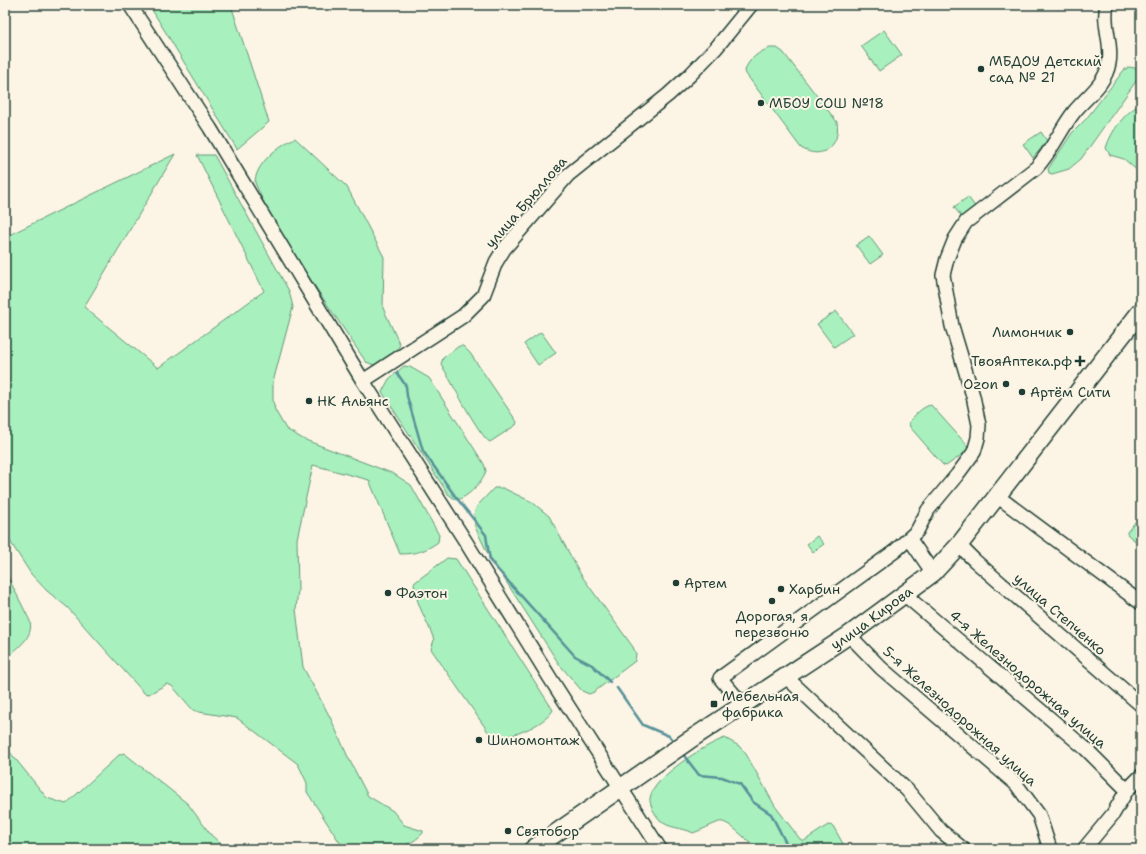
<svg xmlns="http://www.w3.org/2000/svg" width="1146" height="854" viewBox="0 0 1146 854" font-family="'Shantell Sans',sans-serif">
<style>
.green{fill:#a8f0bd;stroke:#649678}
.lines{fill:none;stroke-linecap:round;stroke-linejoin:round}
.stream{stroke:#579099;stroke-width:2.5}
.minor-casing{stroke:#1f3d34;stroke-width:16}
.major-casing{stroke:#1f3d34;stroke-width:20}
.minor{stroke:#fcf5e5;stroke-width:13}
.major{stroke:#fcf5e5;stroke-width:17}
.poi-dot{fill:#1f3d34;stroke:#fcf5e5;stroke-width:1.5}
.labels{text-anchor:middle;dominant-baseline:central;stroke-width:4;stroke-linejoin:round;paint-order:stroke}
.poi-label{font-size:14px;fill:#1f3d34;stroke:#fcf5e5;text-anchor:start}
.street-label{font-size:14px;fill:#1f3d34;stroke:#fcf5e5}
</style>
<rect width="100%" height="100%" fill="#fcf5e5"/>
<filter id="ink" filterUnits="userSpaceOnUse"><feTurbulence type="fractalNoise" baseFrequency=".025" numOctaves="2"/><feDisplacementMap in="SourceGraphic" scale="8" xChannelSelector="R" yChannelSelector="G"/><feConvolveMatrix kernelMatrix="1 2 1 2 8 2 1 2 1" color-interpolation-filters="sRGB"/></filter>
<g filter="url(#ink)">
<!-- green -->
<path class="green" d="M 149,5 L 231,5 L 269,122 L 237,149 Z
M 884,30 L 902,55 L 879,71 L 861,46 Z
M 770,48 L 777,48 L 783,52 L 837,122 C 841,146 822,161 801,148 L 746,74 L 745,71 C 747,60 760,51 770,48 Z
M 1129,67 L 1140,69 L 1139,77 L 1081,159 L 1069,169 L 1052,174 L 1049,173 L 1048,169 L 1072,133 L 1086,119 L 1124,70 Z
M 1141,104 L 1141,174 L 1124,159 L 1110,155 L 1106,148 C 1111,131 1125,112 1141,104 Z
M 1041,132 L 1047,141 L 1033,158 L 1023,144 Z
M 295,138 L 347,187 L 384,257 L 383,308 L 400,345 L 393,354 L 374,365 L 366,362 L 275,227 L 255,183 C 255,164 279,145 295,138 Z
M 175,154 L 84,307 L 158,368 L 264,291 L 197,155 L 214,155 L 289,291 L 293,307 L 273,382 L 273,400 L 275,410 L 286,429 L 303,439 L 394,474 L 411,485 L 439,535 L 438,542 C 426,551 415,554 400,554 L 369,480 L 313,465 L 297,539 L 298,590 L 296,609 L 303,667 L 330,717 L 348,757 L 368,796 L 393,811 L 404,825 L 423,831 L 423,833 C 405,854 370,849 344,849 L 307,792 L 307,783 L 298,764 L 237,718 L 199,712 L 193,710 L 172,686 L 167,684 L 149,694 L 144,693 L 67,607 L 47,591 L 31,574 L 11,543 L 5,528 L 5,237 Z
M 968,197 L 977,209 L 963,219 L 954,207 Z
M 869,236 L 883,255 L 870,264 L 856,245 Z
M 836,311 L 853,334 L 834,347 L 817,324 Z
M 541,332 L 556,353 L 538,365 L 524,344 Z
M 459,346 L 463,346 L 470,353 L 517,422 L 516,425 L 490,442 C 480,438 449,377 441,364 L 443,358 Z
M 404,366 L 410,367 L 429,378 L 484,464 L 486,471 C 482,482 468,498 456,500 L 448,494 L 382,392 L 389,379 Z
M 931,405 L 966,444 L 968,448 L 966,452 L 946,466 L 943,465 L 910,427 L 909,423 C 913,416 923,406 931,405 Z
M 494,488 L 503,488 L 532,502 L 549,516 L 581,575 L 633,647 L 636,654 L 635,661 L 594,692 L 589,694 L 582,691 L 559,664 L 487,552 L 475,527 L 474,514 L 477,506 Z
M 1141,515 L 1141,546 L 1127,534 L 1127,532 Z
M 817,536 L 824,544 L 813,552 L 807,544 Z
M 447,558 L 456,559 L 553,710 C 546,724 506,742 491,736 L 431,649 L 434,640 C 428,621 415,604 414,583 Z
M 5,571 L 30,621 C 34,638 17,648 5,659 Z
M 725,738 L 739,746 L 746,754 L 775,806 L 800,839 L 804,841 L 828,825 L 833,826 L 846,849 L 760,849 C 749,845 729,819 719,822 C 711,825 702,830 693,833 C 683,827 668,829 660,820 C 655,815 649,804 650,798 C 653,777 706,744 725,738 Z
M 5,746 L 47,798 L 66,804 L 119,755 L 124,753 L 188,804 L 211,835 L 227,849 L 5,849 Z"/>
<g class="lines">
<!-- stream -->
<path class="stream" d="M 397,373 L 406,386 L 407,396 L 423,451 L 455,496 L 486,535 L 490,561 L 575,656 L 592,665 L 610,682
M 617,688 L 643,725 L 669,736 L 674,742
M 682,753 L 699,775 L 722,777 L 740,784 L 753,802 L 771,814 L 789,849"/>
<!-- minor casing -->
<g class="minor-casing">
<path id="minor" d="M 130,5 L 210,128 L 363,381 L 464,539 L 550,678 L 660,849
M 363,381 L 463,316 L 483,296 L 496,262 L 504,249 L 568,175 L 668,95 L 690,75 L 716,48 L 751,5
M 997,496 L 1141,603
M 909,538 L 933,573
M 959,545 L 974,560 L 1141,705
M 905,595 L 1086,749 L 1127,790
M 849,635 L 881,668 L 1016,784 L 1039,815 L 1050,849
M 786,677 L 907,790 L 941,831 L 963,849
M 742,704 L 720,678 L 895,551 L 917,531 L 928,510 L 957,475 L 974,452 L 978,438 L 979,425 L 973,396 L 952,326 L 943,275 L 947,259 L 955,239 L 966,222 L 1036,168 C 1052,151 1060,130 1074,112 C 1087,96 1105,85 1109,63 C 1113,44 1102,24 1107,5
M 1084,849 L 1113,814 L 1127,790 L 1141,776"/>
</g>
<!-- major casing -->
<g class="major-casing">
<g id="major">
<path id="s1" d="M 533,849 L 688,741 L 849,635 L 933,573 L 959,545 L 1141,311"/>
</g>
</g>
<!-- minor -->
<use href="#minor" class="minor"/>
<!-- major -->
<use href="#major" class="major"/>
</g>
</g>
<!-- markers -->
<g class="poi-dot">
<circle cx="981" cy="69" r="4"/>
<circle cx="761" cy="103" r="4"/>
<circle cx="1070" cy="332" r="4"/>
<path d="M1078 355h4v4h4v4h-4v4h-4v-4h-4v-4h4z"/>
<circle cx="1006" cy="384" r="4"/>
<circle cx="1022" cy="392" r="4"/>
<circle cx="309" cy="401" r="4"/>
<circle cx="676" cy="583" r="4"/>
<circle cx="781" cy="589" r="4"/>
<circle cx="388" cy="593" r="4"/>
<circle cx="772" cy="601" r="4"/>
<rect x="710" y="700" width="8" height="8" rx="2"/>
<circle cx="479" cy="740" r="4"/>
<circle cx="508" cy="831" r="4"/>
</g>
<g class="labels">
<!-- poi labels -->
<g class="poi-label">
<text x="989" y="61">МБДОУ Детский<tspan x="989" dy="16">сад № 21</tspan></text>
<text x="769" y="103">МБОУ СОШ №18</text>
<text x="1062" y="332" text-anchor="end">Лимончик</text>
<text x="1072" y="361" text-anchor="end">ТвояАптека.рф</text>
<text x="998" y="384" text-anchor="end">Ozon</text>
<text x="1030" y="392">Артём Сити</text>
<text x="317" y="401">НК Альянс</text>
<text x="684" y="583">Артем</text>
<text x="789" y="589">Харбин</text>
<text x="396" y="593">Фаэтон</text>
<text x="772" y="616" text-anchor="middle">Дорогая, я<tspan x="772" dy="16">перезвоню</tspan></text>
<text x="722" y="696">Мебельная<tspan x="722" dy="16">фабрика</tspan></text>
<text x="487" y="740">Шиномонтаж</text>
<text x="516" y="831">Святобор</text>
</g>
<!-- street labels -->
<g class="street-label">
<text transform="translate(526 202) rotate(-49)">улица Брюллова</text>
<text transform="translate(1060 614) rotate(41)">улица Степченко</text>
<text stroke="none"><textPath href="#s1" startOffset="410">улица Кирова</textPath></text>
<text transform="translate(1028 679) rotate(41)">4-я Железнодорожная улица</text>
<text transform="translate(960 716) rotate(42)">5-я Железнодорожная улица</text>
</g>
</g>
<!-- margin -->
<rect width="1146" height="854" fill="none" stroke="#fcf5e5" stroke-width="20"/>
<rect x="10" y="10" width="1126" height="834" fill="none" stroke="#1f3d34" stroke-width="1.5" filter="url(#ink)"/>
</svg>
